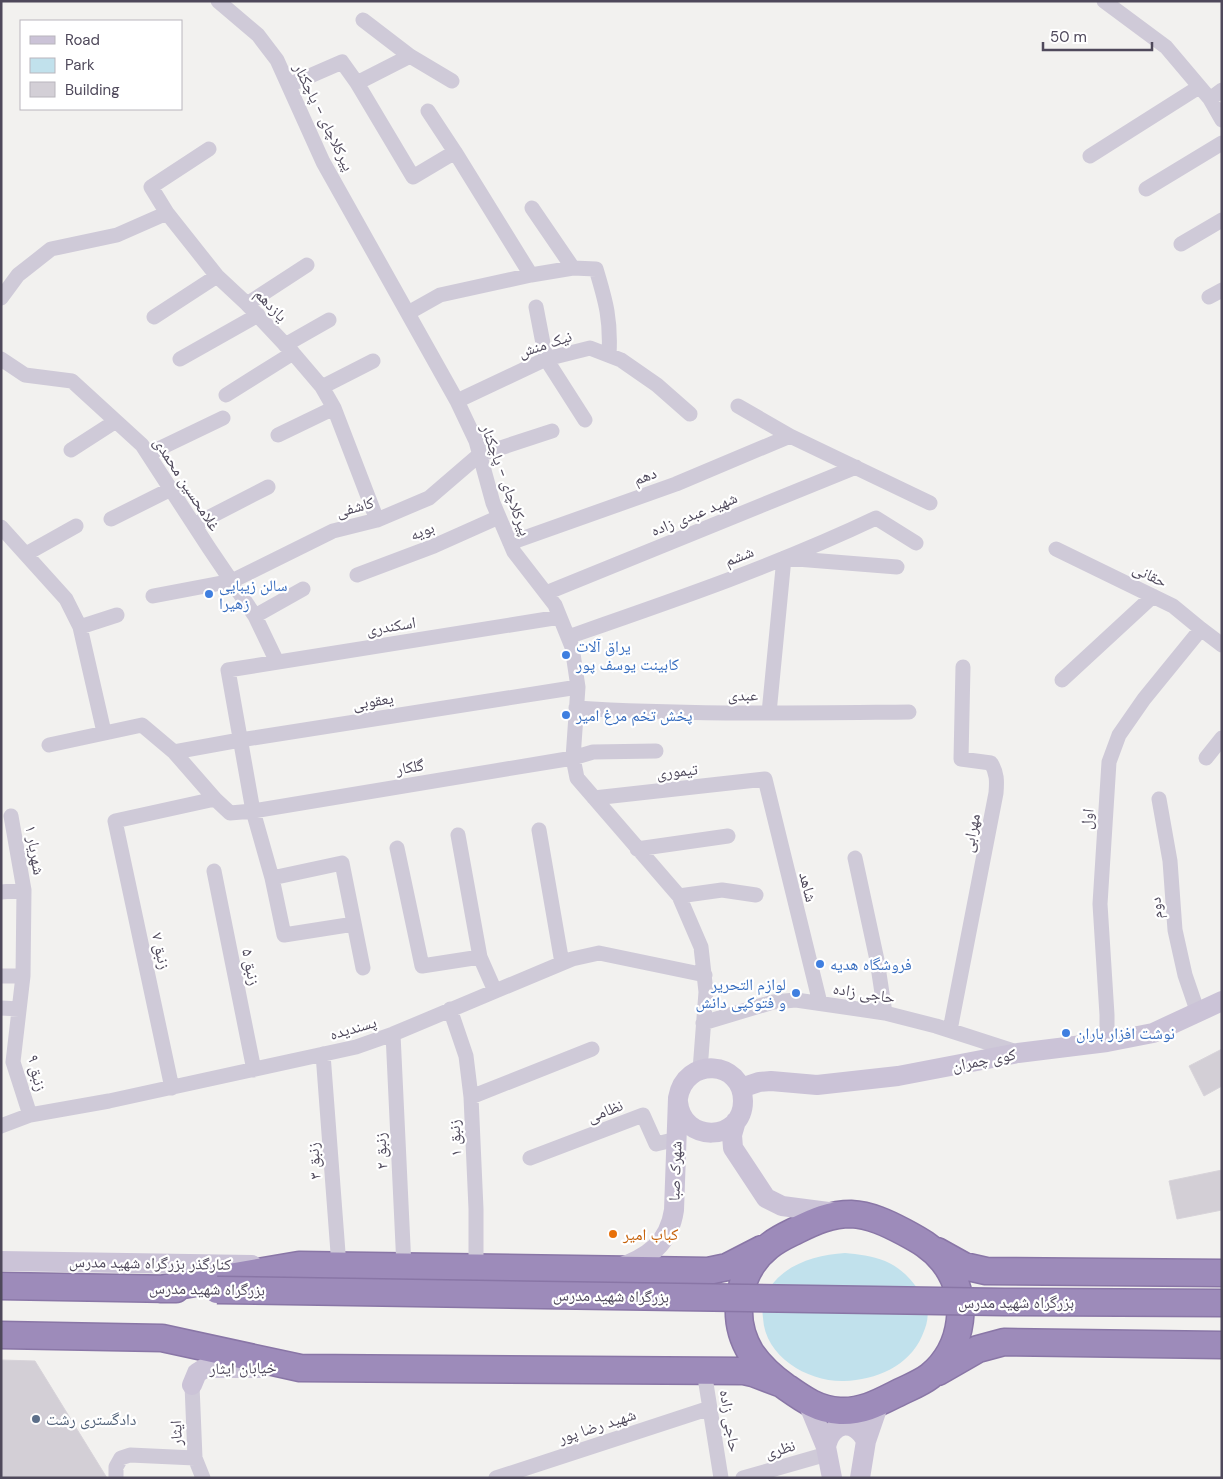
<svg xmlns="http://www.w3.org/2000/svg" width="1223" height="1479" viewBox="0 0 1223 1479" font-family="'DM Sans','Noto Naskh Arabic',sans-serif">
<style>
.green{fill:#c1e1ec}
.building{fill:#d3cfd6;stroke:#d8d4da}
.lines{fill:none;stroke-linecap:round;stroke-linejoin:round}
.highway-casing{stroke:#8976a6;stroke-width:29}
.street{stroke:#cfcad8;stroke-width:15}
.secondary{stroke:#cbc3d7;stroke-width:20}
.highway{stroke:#9d8bba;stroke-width:26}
.highway-bridge-casing{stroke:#8976a6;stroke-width:29;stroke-linecap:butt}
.highway-bridge{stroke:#9d8bba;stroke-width:26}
.shop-dot{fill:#3f7fe0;stroke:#fff;stroke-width:2}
.food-dot{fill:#e8710a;stroke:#fff;stroke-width:2}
.service-dot{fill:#5c6f8a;stroke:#fff;stroke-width:2}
.labels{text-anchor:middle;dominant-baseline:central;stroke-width:4.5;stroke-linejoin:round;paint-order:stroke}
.street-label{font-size:16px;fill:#4f495b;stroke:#fff}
.shop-label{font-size:16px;fill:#366cbe;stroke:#fff;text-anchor:start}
.food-label{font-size:16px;fill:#c56008;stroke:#fff;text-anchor:start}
.service-label{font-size:16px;fill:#4e5e75;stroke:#fff;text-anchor:start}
</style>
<rect width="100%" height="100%" fill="#f2f1ef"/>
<!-- green -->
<path class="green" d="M 845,1253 C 858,1254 872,1256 885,1261 C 899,1267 911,1278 919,1291 C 930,1308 930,1318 922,1336 C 909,1366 876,1380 844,1381 C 808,1382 765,1357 763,1318 C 762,1310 762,1303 765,1296 C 780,1265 814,1255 845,1253 Z"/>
<!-- building -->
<path class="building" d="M 1222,1049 L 1222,1086 L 1204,1096 L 1189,1066 Z
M 1222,1170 L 1222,1210 L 1177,1219 L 1169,1181 Z
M 1,1360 L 35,1361 L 107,1478 L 1,1478 Z"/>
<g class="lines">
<!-- highway casing -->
<g class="highway-casing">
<path id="highway" d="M 851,1214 C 870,1215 887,1223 904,1232 C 919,1240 932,1247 943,1261 C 971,1296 964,1348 930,1376 C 921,1383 910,1387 900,1392 C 880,1402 863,1412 840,1411 C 818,1410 803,1399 786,1387 C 773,1378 760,1366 751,1353 C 730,1319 737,1272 768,1247 C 777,1239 787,1235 797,1230 C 815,1221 831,1214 851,1214 Z
M 937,1251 L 964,1266 L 986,1271 L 1222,1273
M 1,1286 L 176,1289
M 160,1289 L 299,1265 L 708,1271 L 727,1267 L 762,1249
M 1,1335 L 162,1338 L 300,1368 L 744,1371 L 753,1373 L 782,1384
M 938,1372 L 978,1349 L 1004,1342 L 1222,1345"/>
</g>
<!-- street -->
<path class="street" d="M 218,1 L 258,35 L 277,60 L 323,162 L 457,401 L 476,441 L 493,503 L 514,552 L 555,605 L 572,647 L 578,687 L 573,758 L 577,778 L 679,896 L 701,947 L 706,992 L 700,1070
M 1104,1 L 1166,47 L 1210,99 L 1222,120
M 363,20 L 410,56 L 452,81
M 357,83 L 410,56
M 289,85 L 342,62 L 357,83 L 413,177 L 455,152 L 531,275 L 573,268
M 1210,99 L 1222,90
M 428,111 L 455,152
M 209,149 L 151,187 L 167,213 L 217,276 L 247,304 L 293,353 L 322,387 L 334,408 L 377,520
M 1090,156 L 1199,87
M 1146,189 L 1222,143
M 532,208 L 573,268 L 596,269 C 606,302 611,320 609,355
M 1181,244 L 1222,220
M 1209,297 L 1222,290
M 1,298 L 18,275 L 51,249 L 117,235 L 167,213
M 247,304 L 307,265
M 536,307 L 546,359 L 585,420
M 408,313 L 440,295 L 531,275
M 154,317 L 217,276
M 285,345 L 329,320
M 1,359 L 25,375 L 72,381 L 142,445 L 209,548 L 255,616 L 277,662
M 180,359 L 258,315
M 322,387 L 373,361
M 226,395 L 293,353
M 457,401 L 546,359 L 590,348 L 621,360 L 657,385 L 690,414
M 738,406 L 790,436 L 930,503
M 278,435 L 334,408
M 71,450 L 116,421
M 148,454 L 223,418
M 111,519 L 171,489
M 194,525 L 268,487
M 1,527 L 66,599 L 80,627 L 104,732
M 510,543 L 676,484 L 790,436
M 1056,549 L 1173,606 L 1201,629 L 1222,645
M 26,554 L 76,526
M 357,575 L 434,546 L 499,517
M 546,593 L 856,467
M 153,596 L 232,581 L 333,531 L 377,520 L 429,498 L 479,455 L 552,431
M 255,616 L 303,589
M 80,627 L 117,615
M 568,637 C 672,601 777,565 876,518 L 916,543
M 1062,680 L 1153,596
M 576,708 C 687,715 798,713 909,712
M 769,713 L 784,558 L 897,567
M 49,745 L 142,725 L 174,752 L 215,799 L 230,813 L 253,811 L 573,758 L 593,752 L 656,751
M 174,752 L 240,740 L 578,687
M 1206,758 L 1222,738
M 594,798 L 765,779 L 820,1003
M 1159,799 L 1170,861 L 1175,930 L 1185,975 L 1198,1013
M 11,816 L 24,890 L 23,976 L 13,1062 L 30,1115
M 539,830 L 562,963
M 458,835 L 480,957 L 495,991
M 397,848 L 422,966 L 480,957
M 637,849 L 728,836
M 855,858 L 877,960 L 885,1013
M 214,871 L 254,1070
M 272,878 L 342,863 L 363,968
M 1,892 L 24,890
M 679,896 L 722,890 L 756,895
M 354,924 L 284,935 L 272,878 L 253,811 L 228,670 L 560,617
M 1,976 L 23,976
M 1,1008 L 19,1009
M 450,1009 L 466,1056 L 471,1097 L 476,1209 L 476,1268
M 703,1023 L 773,1002 L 796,1000 L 885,1013 L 936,1026 L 1017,1052
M 950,1030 L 996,793 C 997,781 997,773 991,763 L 961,759 L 963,667
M 393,1034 L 404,1267
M 1107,1042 L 1107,1015 L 1100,904 L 1109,762 L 1119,735 L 1144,699 L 1201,629
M 323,1054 L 339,1266
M 172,1088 L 115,821 L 215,799
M 471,1097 L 592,1049
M 1,1126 L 30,1115 L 109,1101 L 356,1047 L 393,1034 L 572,959 L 599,953 L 705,975
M 530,1158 L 643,1115 L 656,1144 L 677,1139
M 704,1371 L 721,1478
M 192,1385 L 195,1458 L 203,1478
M 116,1478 L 116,1467 L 121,1458 L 130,1455 L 195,1458
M 496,1478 L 710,1408
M 743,1478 L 827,1454"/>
<!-- secondary -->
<path class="secondary" d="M 741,1088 L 759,1082 L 771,1081 L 817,1085 L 898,1076 L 1018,1053 L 1107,1042 L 1153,1033 L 1222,1001
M 736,1121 L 732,1135 L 733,1148 L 766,1198 L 782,1206 L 836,1213
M 1,1261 L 252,1265
M 617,1269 C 648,1258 669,1244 674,1210 L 678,1098 C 685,1056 743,1060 743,1101 C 743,1142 682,1144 678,1102
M 192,1385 L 197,1373 L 205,1368 L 263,1368
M 808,1403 L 826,1447 L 832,1478
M 826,1447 C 831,1421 855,1418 866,1441
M 860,1478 L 866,1441 L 879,1403"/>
<!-- highway -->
<use href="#highway" class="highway"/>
<!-- highway-bridge casing -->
<g class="highway-bridge-casing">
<path id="highway-bridge" d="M 217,1290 L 1004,1302 L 1222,1303"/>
</g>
<!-- highway-bridge -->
<use href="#highway-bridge" class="highway-bridge"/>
</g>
<!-- markers -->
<g class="shop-dot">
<circle cx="209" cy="594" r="5"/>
<circle cx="566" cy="655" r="5"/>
<circle cx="566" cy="715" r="5"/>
<circle cx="820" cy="964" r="5"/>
<circle cx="796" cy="993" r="5"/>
<circle cx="1066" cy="1033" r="5"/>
</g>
<circle class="food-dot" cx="613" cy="1234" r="5"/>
<circle class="service-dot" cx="36" cy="1419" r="5"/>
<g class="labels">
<!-- street labels -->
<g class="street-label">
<text transform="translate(324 117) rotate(64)">پیرکلاچای - پاچکنار</text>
<text transform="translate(271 305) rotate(46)">یازدهم</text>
<text transform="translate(545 344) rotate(-18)">نیک منش</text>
<text transform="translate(645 476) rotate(-20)">دهم</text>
<text transform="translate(506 480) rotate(70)">پیرکلاچای - پاچکنار</text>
<text transform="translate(187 484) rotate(57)">غلامحسین محمدی</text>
<text transform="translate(355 507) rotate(-15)">کاشفی</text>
<text transform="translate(694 514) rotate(-22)">شهید عبدی زاده</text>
<text transform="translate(422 531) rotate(-22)">بویه</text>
<text transform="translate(739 556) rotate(-21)">ششم</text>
<text transform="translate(1150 575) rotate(26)">حقانی</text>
<text transform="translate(391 626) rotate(-9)">اسکندری</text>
<text transform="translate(743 695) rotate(1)">عبدی</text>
<text transform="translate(373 701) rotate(-9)">یعقوبی</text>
<text transform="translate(410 767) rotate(-10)">گلکار</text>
<text transform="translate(677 771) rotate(-6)">تیموری</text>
<text transform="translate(1087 819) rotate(-84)">اول</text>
<text transform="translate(971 833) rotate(-79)">مهرابی</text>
<text transform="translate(35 850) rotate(80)">شهریار ۱</text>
<text transform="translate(808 887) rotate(76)">شاهد</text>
<text transform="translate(1156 908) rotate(-95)">دوم</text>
<text transform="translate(161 951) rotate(78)">زنبق ۷</text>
<text transform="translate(251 967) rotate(79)">زنبق ۵</text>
<text transform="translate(864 993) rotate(9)">حاجی زاده</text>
<text transform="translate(353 1028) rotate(-16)">پسندیده</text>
<text transform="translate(984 1060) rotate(-11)">کوی چمران</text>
<text transform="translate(37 1073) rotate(77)">زنبق ۹</text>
<text transform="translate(605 1111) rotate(-21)">نظامی</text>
<text transform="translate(455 1138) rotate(-93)">زنبق ۱</text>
<text transform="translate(381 1151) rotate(-93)">زنبق ۲</text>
<text transform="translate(314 1161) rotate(-94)">زنبق ۳</text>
<text transform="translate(675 1171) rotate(-88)">شهرک صبا</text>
<text transform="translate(150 1263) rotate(1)">کنارگذر بزرگراه شهید مدرس</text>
<text transform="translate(207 1289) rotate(1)">بزرگراه شهید مدرس</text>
<text transform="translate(611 1296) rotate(1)">بزرگراه شهید مدرس</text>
<text x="1016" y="1302">بزرگراه شهید مدرس</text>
<text transform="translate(243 1368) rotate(-1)">خیابان ایثار</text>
<text transform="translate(730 1421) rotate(81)">حاجی زاده</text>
<text transform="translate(597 1426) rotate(-18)">شهید رضا پور</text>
<text transform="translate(176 1433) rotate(-92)">ایثار</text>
<text transform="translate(780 1449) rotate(-16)">نظری</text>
</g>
<!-- shop labels -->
<g class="shop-label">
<text x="219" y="585">سالن زیبایی<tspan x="219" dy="18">زهیرا</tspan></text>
<text x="576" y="646">یراق آلات<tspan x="576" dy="18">کابینت یوسف پور</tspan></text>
<text x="576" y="715">پخش تخم مرغ امیر</text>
<text x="830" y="964">فروشگاه هدیه</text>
<text x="786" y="984" text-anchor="end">لوازم التحریر<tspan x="786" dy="18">و فتوکپی دانش</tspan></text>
<text x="1076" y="1033">نوشت افزار باران</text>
</g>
<!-- food labels -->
<g class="food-label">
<text x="623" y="1234">کباب امیر</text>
</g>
<!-- service labels -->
<g class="service-label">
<text x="46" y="1419">دادگستری رشت</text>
</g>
</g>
<!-- border -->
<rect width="1223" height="1479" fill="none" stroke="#4f495b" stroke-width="5"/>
<!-- legend -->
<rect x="20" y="20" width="162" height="90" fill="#ffffff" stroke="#b9b6bd"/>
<rect x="30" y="36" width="25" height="8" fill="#cbc3d7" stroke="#b9b6bd"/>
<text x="65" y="45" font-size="15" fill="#4f495b">Road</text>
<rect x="30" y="58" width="25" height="15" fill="#c1e1ec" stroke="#b9b6bd"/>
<text x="65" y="70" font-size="15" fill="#4f495b">Park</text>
<rect x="30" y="82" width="25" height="15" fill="#d3cfd6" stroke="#b9b6bd"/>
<text x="65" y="95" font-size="15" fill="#4f495b">Building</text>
<!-- scale -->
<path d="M1043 42v8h109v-8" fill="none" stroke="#4f495b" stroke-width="2.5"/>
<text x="1050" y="42" font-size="15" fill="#4f495b" stroke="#ffffff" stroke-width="4" paint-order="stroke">50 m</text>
</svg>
